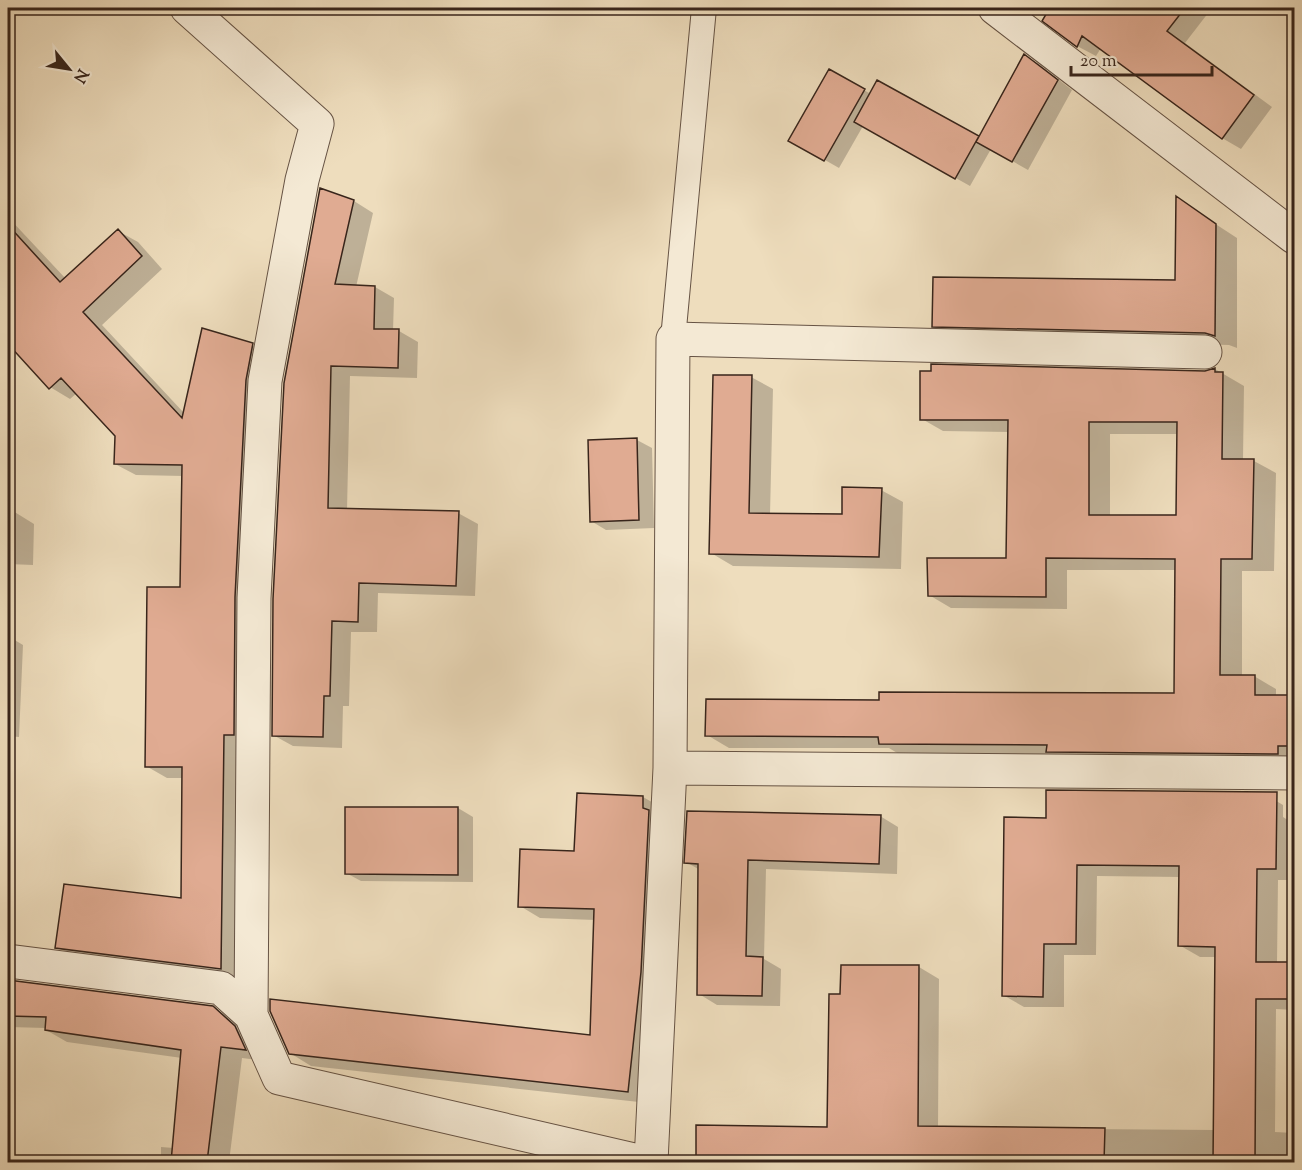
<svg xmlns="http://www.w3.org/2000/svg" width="1302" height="1170" viewBox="0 0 1302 1170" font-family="'Sorts Mill Goudy',serif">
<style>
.shadow{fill:#0003;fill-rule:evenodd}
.building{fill:#e0ab92;stroke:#38251b;stroke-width:1.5;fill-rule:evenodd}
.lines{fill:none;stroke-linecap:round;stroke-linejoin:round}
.lane-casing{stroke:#665344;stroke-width:26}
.street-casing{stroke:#665344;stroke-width:35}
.lane{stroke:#f4e9d4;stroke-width:24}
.street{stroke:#f4e9d4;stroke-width:33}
</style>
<rect width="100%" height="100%" fill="#eeddbd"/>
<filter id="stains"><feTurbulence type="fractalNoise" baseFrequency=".00333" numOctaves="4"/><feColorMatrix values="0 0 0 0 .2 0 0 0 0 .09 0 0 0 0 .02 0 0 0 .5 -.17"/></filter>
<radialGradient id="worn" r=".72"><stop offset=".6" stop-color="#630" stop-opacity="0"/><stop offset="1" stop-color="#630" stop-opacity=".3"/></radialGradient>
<!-- shadow -->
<path class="shadow" d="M 1047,8 L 1212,8 L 1185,43 L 1272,107 L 1241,149 L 1222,138 L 1101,48 L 1096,56 L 1077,46 Z
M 1025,56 L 1039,64 L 1072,90 L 1028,170 L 991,149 L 970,186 L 863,126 L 839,168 L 790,140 L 829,71 L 871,94 L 878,82 L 979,138 Z
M 1177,199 L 1237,238 L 1237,348 L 1229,345 L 955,338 L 933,326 L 1176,282 Z
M 354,201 L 373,213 L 356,287 L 375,287 L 394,298 L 393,331 L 399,331 L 418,342 L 417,378 L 350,376 L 347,510 L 458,513 L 478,524 L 475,596 L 378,593 L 377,632 L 351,632 L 349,706 L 343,706 L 342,748 L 293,746 L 273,735 L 285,383 Z
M 8,217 L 66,279 L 118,231 L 138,242 L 162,269 L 102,325 L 184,413 L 252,345 L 273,356 L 242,980 L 78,959 L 57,947 L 182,900 L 184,778 L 167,778 L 146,766 L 182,589 L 183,476 L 136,475 L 115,464 L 116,435 L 77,393 L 70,399 L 50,387 L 8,342 Z
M 1215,369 L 1244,386 L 1243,460 L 1254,461 L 1276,473 L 1274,571 L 1242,571 L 1242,676 L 1254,676 L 1276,689 L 1276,697 L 1294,697 L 1294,758 L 902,756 L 889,748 L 729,748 L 707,735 L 880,701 L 1176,695 L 1176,570 L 1067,570 L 1067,609 L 951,608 L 929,595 L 1008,559 L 1009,432 L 943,431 L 922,419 ZM 1110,434 L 1178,434 L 1177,517 L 1110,517 Z
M 751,377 L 773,389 L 770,515 L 843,516 L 881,490 L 903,502 L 901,569 L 733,566 L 711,553 Z
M 637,440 L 652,448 L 654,528 L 606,530 L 591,521 Z
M 8,511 L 13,511 L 34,524 L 33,565 L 8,564 Z
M 8,636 L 23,645 L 19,737 L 8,736 Z
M 1263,793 L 1283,805 L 1283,817 L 1294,824 L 1294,880 L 1278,880 L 1277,963 L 1294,963 L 1294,1010 L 1276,1009 L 1275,1132 L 1294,1133 L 1294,1162 L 698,1162 L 698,1127 L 829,1128 L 842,995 L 919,967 L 939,979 L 938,1128 L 1215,1130 L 1217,957 L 1200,957 L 1179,945 L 1180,877 L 1097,876 L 1096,955 L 1064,955 L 1064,1007 L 1024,1007 L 1003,995 L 1047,819 Z
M 643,797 L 664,809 L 648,1103 L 311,1066 L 290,1053 L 592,1037 L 595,920 L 540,918 L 520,906 L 576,852 Z
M 458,808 L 473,817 L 473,882 L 361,881 L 346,873 Z
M 880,816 L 898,827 L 897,874 L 766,869 L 764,959 L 781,969 L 780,1006 L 717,1005 L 699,994 L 700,870 L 686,862 Z
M 8,981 L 212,1007 L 234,1020 L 266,1061 L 242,1058 L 229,1162 L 161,1162 L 161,1147 L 174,1148 L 182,1058 L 67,1042 L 46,1030 L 46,1028 L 8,1027 Z
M 8,1159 L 43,1159 L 49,1162 L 8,1162 Z"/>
<!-- building -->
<path class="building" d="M 1044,8 L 1185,8 L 1167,31 L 1254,95 L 1222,139 L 1082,36 L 1077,47 L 1042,21 L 1048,11 Z
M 1024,54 L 1058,80 L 1012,162 L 976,142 Z
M 829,69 L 865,89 L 824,161 L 788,141 Z
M 877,80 L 979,136 L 955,179 L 854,122 Z
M 320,188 L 354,200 L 335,284 L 375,286 L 374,329 L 399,329 L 398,368 L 331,366 L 328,508 L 459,511 L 456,586 L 359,583 L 358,622 L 332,621 L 330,696 L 324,696 L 323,737 L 272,736 L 273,599 L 284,383 Z
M 1176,196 L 1216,224 L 1215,336 L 1205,333 L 932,327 L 933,277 L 1175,280 Z
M 8,225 L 60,282 L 118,229 L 142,256 L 83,312 L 182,418 L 202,328 L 253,343 L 246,380 L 235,597 L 234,735 L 224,735 L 221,969 L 55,948 L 64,884 L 181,898 L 182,767 L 145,767 L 147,587 L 180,587 L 182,465 L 114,464 L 115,436 L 61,378 L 49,389 L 8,344 Z
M 931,364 L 1205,371 L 1215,368 L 1215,372 L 1223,372 L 1222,459 L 1254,459 L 1252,559 L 1221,559 L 1220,675 L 1255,675 L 1255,695 L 1294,695 L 1294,746 L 1278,746 L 1278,754 L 1046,752 L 1047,745 L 879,744 L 878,737 L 705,736 L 706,699 L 879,700 L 879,692 L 1174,693 L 1175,559 L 1046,558 L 1046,597 L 928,596 L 927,558 L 1006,558 L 1008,420 L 920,420 L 920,371 L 931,371 ZM 1089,422 L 1177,422 L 1176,515 L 1089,515 Z
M 713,375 L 752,375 L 749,513 L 842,514 L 842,487 L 882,488 L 879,557 L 709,554 Z
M 637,438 L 639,520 L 590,522 L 588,440 Z
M 1046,790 L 1277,792 L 1276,869 L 1257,869 L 1256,962 L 1294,962 L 1294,999 L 1256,999 L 1255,1162 L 1213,1162 L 1215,947 L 1178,946 L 1179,866 L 1077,865 L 1076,944 L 1044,944 L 1043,997 L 1002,996 L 1004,817 L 1046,818 Z
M 577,793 L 643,796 L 643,808 L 649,810 L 641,972 L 628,1092 L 289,1054 L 270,1011 L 270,999 L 590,1035 L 594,909 L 518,907 L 520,849 L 574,851 Z
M 345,807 L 458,807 L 458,875 L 345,874 Z
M 687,811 L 881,815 L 879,864 L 748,860 L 746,956 L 763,957 L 762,996 L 697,995 L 698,864 L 684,863 Z
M 841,965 L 919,965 L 918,1126 L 1105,1128 L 1104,1162 L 696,1162 L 696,1125 L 827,1127 L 829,994 L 840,994 Z
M 8,980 L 213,1006 L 235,1026 L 246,1050 L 221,1047 L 207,1162 L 171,1162 L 181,1050 L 45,1030 L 46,1017 L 8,1016 Z"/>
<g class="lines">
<!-- lane casing -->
<g class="lane-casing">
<path id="lane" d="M 673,339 L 704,8"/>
</g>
<!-- street casing -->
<g class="street-casing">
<path id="street" d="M 187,8 L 317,124 L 302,180 L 265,381 L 254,598 L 251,1015
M 995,8 L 1294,237
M 670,768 L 1294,773
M 8,961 L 221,988 L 251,1015 L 279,1078 L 643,1162
M 651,1162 L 670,768 L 673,339 L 1205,352"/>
</g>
<!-- lane -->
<use href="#lane" class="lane"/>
<!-- street -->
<use href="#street" class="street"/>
</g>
<!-- margin -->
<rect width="1302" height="1170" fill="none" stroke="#eeddbd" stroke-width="30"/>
<rect x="9" y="9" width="1284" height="1152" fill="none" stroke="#38251b" stroke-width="3"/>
<rect x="15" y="15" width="1272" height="1140" fill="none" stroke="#38251b" stroke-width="1.5"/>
<!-- north arrow -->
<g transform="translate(69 69) rotate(120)" stroke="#f4e9d4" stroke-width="4.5" paint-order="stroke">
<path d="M0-4.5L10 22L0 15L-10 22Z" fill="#38251b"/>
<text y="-9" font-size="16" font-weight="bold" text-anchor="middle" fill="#38251b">N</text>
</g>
<!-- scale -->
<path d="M1071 66v9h141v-9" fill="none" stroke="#38251b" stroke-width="3"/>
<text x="1080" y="66" font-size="18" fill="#38251b" stroke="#f4e9d4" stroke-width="4.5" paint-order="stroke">20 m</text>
<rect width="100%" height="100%" filter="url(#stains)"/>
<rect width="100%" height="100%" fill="url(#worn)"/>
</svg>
